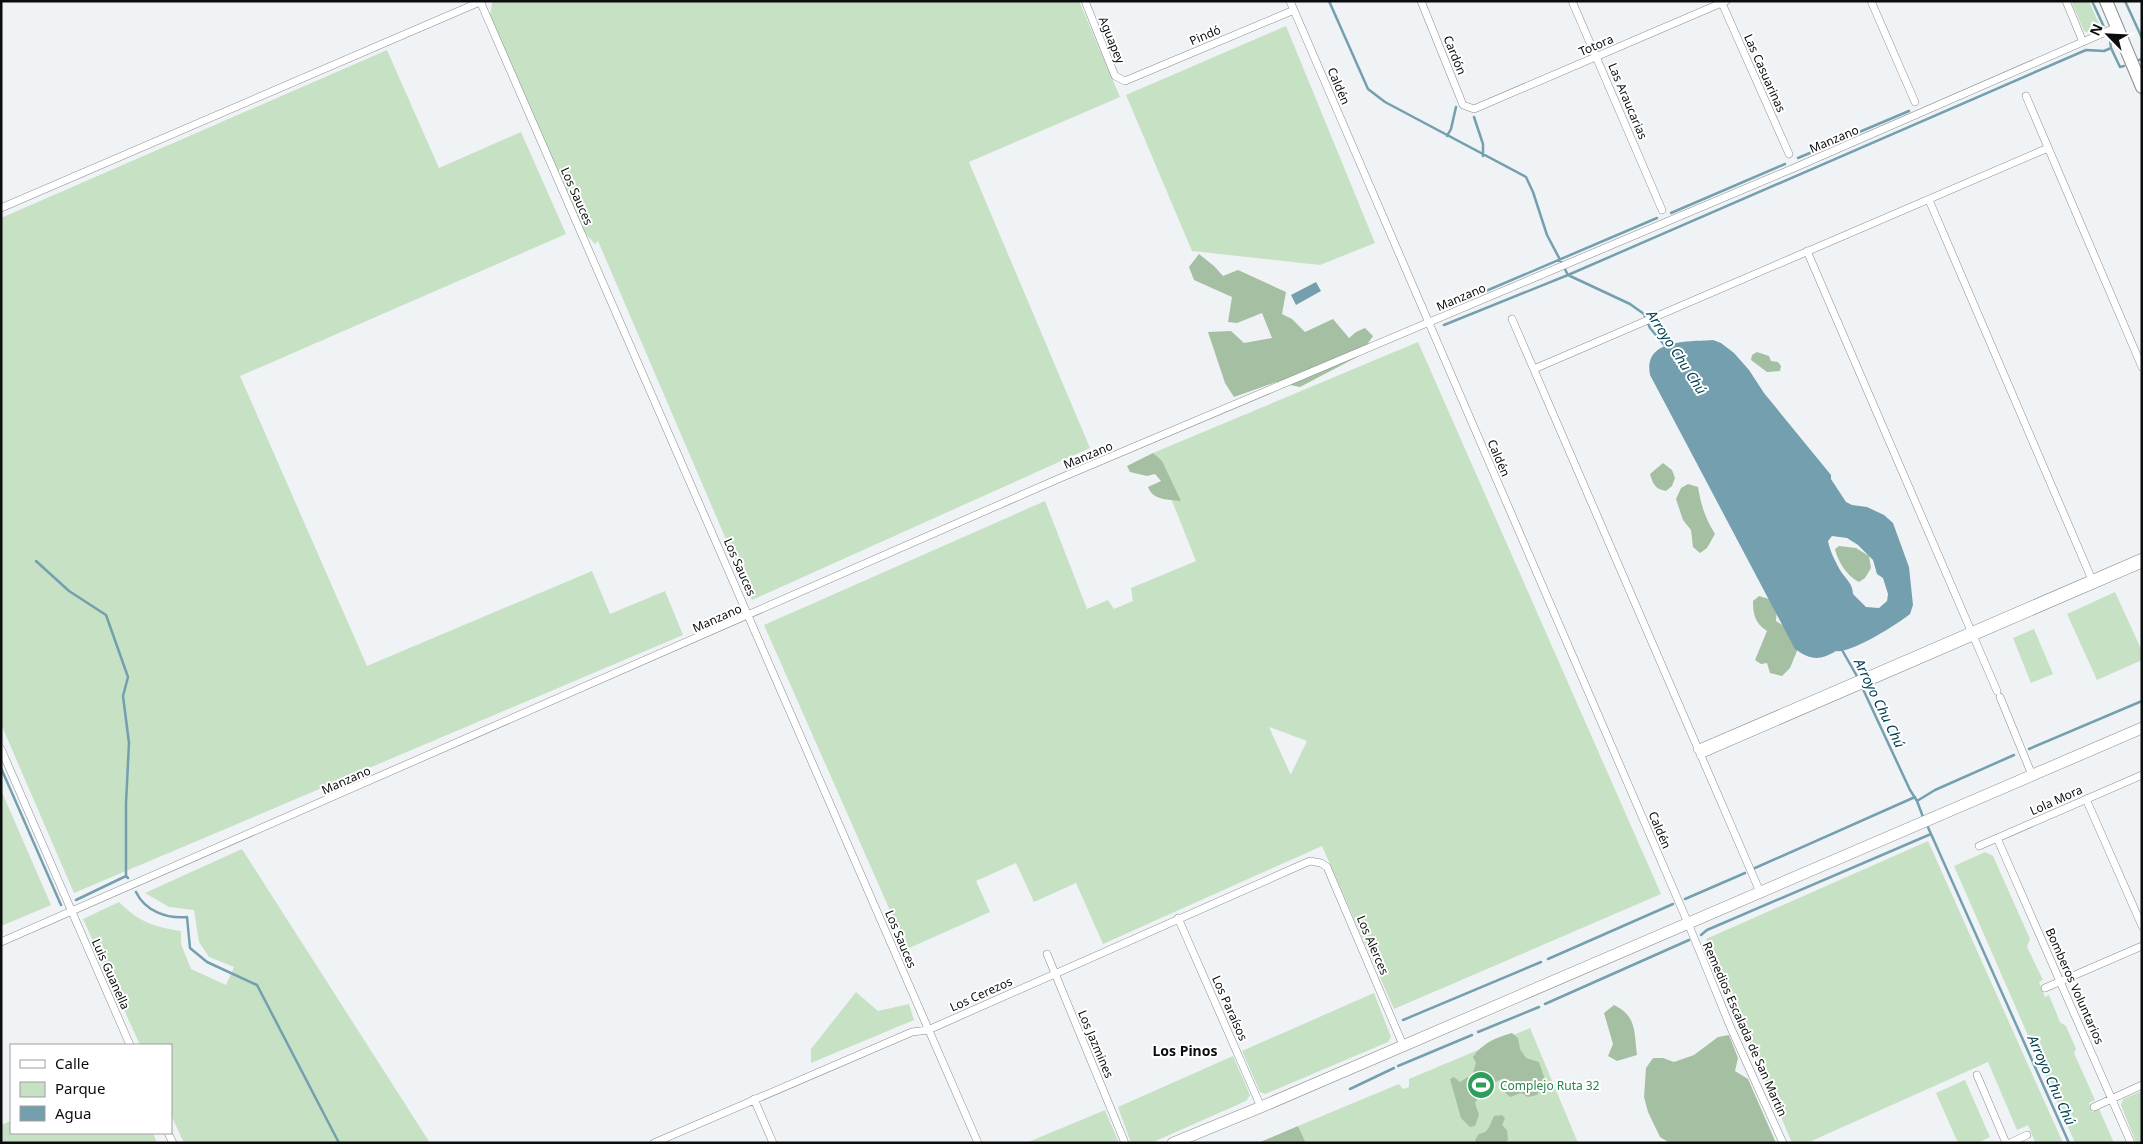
<svg xmlns="http://www.w3.org/2000/svg" width="2143" height="1144" viewBox="0 0 2143 1144" font-family="'Noto Sans',sans-serif">
<style>
.green{fill:#c6e1c3;fill-rule:evenodd}
.forest{fill:#a4bfa1}
.water{fill:#749fae;fill-rule:evenodd}
.lines{fill:none;stroke-linecap:round;stroke-linejoin:round}
.stream{stroke:#749fae;stroke-width:2.5}
.street-casing{stroke:#888b8d;stroke-width:8}
.primary-casing{stroke:#888b8d;stroke-width:12}
.highway-casing{stroke:#888b8d;stroke-width:14}
.street{stroke:#fff;stroke-width:7}
.primary{stroke:#fff;stroke-width:11}
.highway{stroke:#fff;stroke-width:12}
.labels{text-anchor:middle;dominant-baseline:central;stroke-width:4;stroke-linejoin:round;paint-order:stroke}
.street-label{font-size:12px;fill:#0b0c0d;stroke:#fff}
.leisure-label{font-size:12px;fill:#27864d;stroke:#fff;text-anchor:start}
.water-label{font-size:14px;font-style:italic;fill:#004152;stroke:#fff}
.neighbourhood-label{font-size:14px;font-weight:bold;fill:#0b0c0d;stroke:#fff}
</style>
<rect width="100%" height="100%" fill="#f0f3f6"/>
<!-- green -->
<path class="green" d="M 496,1 L 1079,1 L 1120,97 L 969,162 L 1090,448 L 752,600 L 598,241 L 595,244 L 584,232 L 490,16 L 492,3 Z
M 2071,1 L 2089,1 L 2102,31 L 2091,35 L 2084,31 Z
M 1286,26 L 1375,243 L 1320,265 L 1192,251 L 1126,95 Z
M 387,50 L 439,168 L 521,132 L 566,234 L 240,376 L 367,666 L 592,571 L 610,614 L 665,591 L 683,635 L 74,893 L 1,724 L 1,218 Z
M 1418,342 L 1661,894 L 1394,1009 L 1322,846 L 1103,944 L 1076,883 L 1034,902 L 1016,863 L 976,881 L 990,912 L 907,949 L 764,625 L 1045,501 L 1087,609 L 1108,600 L 1114,609 L 1133,601 L 1131,588 L 1196,561 L 1153,453 ZM 1269,727 L 1307,741 L 1291,774 L 1290,773 Z
M 2115,592 L 2142,651 L 2142,660 L 2097,680 L 2067,614 Z
M 2034,629 L 2053,674 L 2031,683 L 2013,638 Z
M 1,790 L 51,905 L 1,926 Z
M 1928,841 L 2063,1143 L 2034,1143 L 2035,1142 L 2028,1125 L 2017,1130 L 1988,1062 L 1807,1143 L 1792,1143 L 1706,939 Z
M 242,849 L 430,1143 L 184,1143 L 171,1115 L 171,1045 L 140,1045 L 83,919 L 119,902 C 139,922 154,927 181,931 L 181,944 L 191,969 L 226,985 L 234,967 L 209,957 L 199,942 L 194,910 L 169,907 L 145,893 Z
M 1985,852 L 1993,856 L 2030,939 L 2027,947 L 2043,980 L 2039,982 L 2045,997 L 2049,995 L 2060,1022 L 2066,1026 L 2076,1049 L 2074,1053 L 2095,1100 L 2089,1103 L 2092,1112 L 2099,1109 L 2114,1143 L 2075,1143 L 1954,866 Z
M 856,992 L 878,1011 L 909,1004 L 914,1020 L 811,1063 L 811,1049 Z
M 1374,993 L 1391,1037 L 1388,1042 L 1265,1094 L 1260,1092 L 1242,1051 Z
M 1530,1028 L 1578,1143 L 1306,1143 L 1298,1126 L 1399,1084 L 1403,1089 L 1409,1087 L 1409,1079 Z
M 1233,1056 L 1250,1095 L 1246,1101 L 1151,1143 L 1131,1143 L 1118,1107 Z
M 1965,1080 L 1990,1137 L 1978,1143 L 1958,1143 L 1936,1093 Z
M 2142,1091 L 2142,1143 L 2136,1143 L 2121,1105 L 2123,1099 Z
M 1105,1110 L 1119,1143 L 1026,1143 Z
M 11,1121 L 11,1133 L 153,1133 L 157,1143 L 1,1143 L 1,1125 Z"/>
<!-- forest -->
<path class="forest" d="M 1199,254 L 1214,266 L 1223,276 L 1238,270 L 1286,292 L 1282,314 L 1292,319 L 1305,332 L 1333,319 L 1349,338 L 1356,332 L 1365,328 L 1373,336 L 1359,356 L 1300,387 L 1276,382 L 1234,397 L 1225,383 L 1208,332 L 1231,331 L 1244,343 L 1272,338 L 1262,313 L 1237,323 L 1228,322 L 1232,297 L 1194,280 L 1189,267 Z
M 1757,352 L 1769,356 L 1771,361 L 1778,362 L 1781,366 L 1780,371 L 1767,372 L 1751,360 L 1752,355 Z
M 1153,453 L 1162,461 L 1181,501 C 1168,499 1153,501 1148,487 L 1161,481 L 1155,474 L 1147,476 L 1130,472 L 1127,466 Z
M 1663,463 L 1672,470 L 1675,478 L 1672,486 L 1666,491 C 1655,489 1653,484 1650,474 Z
M 1688,484 L 1698,487 C 1701,505 1705,518 1715,534 L 1707,548 L 1700,553 L 1693,547 L 1691,530 L 1683,520 L 1676,499 L 1681,488 Z
M 1839,546 L 1856,548 L 1869,556 L 1871,568 L 1865,578 L 1859,582 C 1847,576 1838,562 1835,549 Z
M 1759,596 L 1772,600 L 1777,608 L 1776,621 L 1787,628 L 1799,646 L 1790,668 L 1782,676 L 1770,673 L 1767,663 L 1761,664 L 1755,660 L 1767,631 C 1755,623 1753,615 1753,601 Z
M 1614,1005 C 1637,1016 1634,1032 1637,1055 L 1617,1061 L 1608,1056 L 1613,1044 L 1604,1013 Z
M 1512,1033 L 1518,1038 L 1520,1049 L 1526,1058 L 1539,1062 L 1545,1080 L 1537,1095 L 1528,1097 L 1521,1093 L 1510,1097 L 1505,1092 L 1509,1082 L 1505,1078 L 1487,1085 L 1482,1091 L 1475,1103 L 1479,1115 L 1475,1126 L 1470,1127 L 1461,1118 L 1450,1079 L 1454,1077 L 1460,1082 L 1468,1077 L 1471,1079 L 1476,1063 L 1473,1057 C 1483,1042 1496,1038 1512,1033 Z
M 1729,1035 L 1738,1058 L 1735,1071 L 1748,1079 L 1776,1143 L 1670,1143 L 1660,1137 L 1648,1112 L 1644,1097 L 1646,1068 L 1653,1058 L 1663,1058 L 1674,1062 L 1694,1055 L 1718,1037 Z
M 1502,1115 L 1505,1118 L 1502,1125 L 1507,1130 L 1508,1140 L 1505,1143 L 1477,1143 L 1475,1140 L 1479,1134 C 1489,1133 1490,1124 1494,1116 Z
M 1298,1126 L 1306,1143 L 1258,1143 Z"/>
<!-- water -->
<path class="water" d="M 1316,282 L 1321,291 L 1296,305 L 1291,295 Z
M 1713,340 L 1721,343 L 1734,353 L 1749,370 L 1764,393 L 1831,475 L 1831,479 L 1846,502 L 1852,505 L 1867,507 L 1884,515 L 1893,523 L 1909,567 L 1913,605 L 1910,614 C 1898,624 1850,654 1836,651 C 1819,661 1811,660 1795,649 L 1650,375 C 1643,338 1689,342 1713,340 ZM 1832,536 L 1847,538 L 1858,545 L 1873,560 L 1877,574 L 1883,578 L 1888,594 L 1887,601 L 1879,608 L 1866,607 L 1853,594 C 1853,584 1845,578 1840,570 C 1835,561 1830,551 1828,541 Z"/>
<g class="lines">
<!-- stream -->
<path class="stream" d="M 1329,1 L 1368,89 L 1385,102 L 1526,177 L 1533,192 L 1547,235 L 1568,275 L 1630,304 L 1644,314 L 1650,328 L 1666,347
M 2092,1 L 2104,27
M 2125,1 L 2142,38
M 2110,40 L 2111,48
M 2139,60 L 2142,59
M 1474,117 L 1483,144 L 1483,156
M 1447,136 L 1451,129 L 1456,107
M 1798,158 L 1909,111
M 1671,213 L 1785,164
M 1439,311 L 1657,218
M 1444,325 L 1568,275 L 2086,50 L 2104,51 L 2111,48 L 2120,67 L 2124,66
M 36,561 L 69,591 L 106,615 L 128,677 L 123,696 L 129,743 L 126,803 L 126,876
M 1842,650 L 1858,678
M 1862,687 L 1910,790 L 1917,801 L 1923,817
M 2029,749 L 2142,701
M 1,768 L 61,905
M 1917,801 L 1935,790 L 2014,755
M 1927,825 L 2069,1143
M 1755,868 L 1915,797
M 136,892 C 145,911 167,919 187,917 L 190,948 L 207,962 L 257,985 L 339,1143
M 1685,899 L 1745,873
M 76,900 L 126,876 L 128,878
M 1701,935 L 1707,930 L 1931,834
M 1548,959 L 1673,904
M 1545,1004 L 1689,940
M 1403,1020 L 1541,962
M 1478,1032 L 1539,1007
M 1398,1066 L 1472,1035
M 1350,1089 L 1394,1068"/>
<!-- street casing -->
<g class="street-casing">
<path id="street" d="M 480,1 L 978,1143
M 1085,1 L 1115,76 L 1125,81 L 1294,10
M 1290,1 L 1688,923 L 1730,1026 L 1783,1143
M 1421,1 L 1463,105 L 1474,109 L 1726,1
M 1572,1 L 1662,210
M 1721,1 L 1789,154
M 1871,1 L 1915,102
M 2066,1 L 2083,42
M 2026,96 L 2142,367
M 1929,200 L 2093,582
M 1,208 L 482,1
M 1807,251 L 1997,691
M 1512,319 L 1760,892
M 1534,369 L 2048,148
M 2000,697 L 2032,775
M 1,749 L 130,1045
M 1697,749 L 2142,557
M 1700,755 L 2142,564
M 2086,799 L 2142,926
M 1997,838 L 2131,1143
M 1979,846 L 2142,775
M 1178,918 L 1261,1107
M 1,942 L 1058,479 L 1794,168 L 2117,27
M 1047,954 L 1125,1143
M 2045,988 L 2142,946
M 1977,1075 L 2006,1143
M 754,1099 L 773,1143
M 2094,1107 L 2142,1085
M 168,1133 L 173,1143
M 654,1143 L 912,1032 L 928,1030 L 1310,861 L 1321,863 L 1327,867 L 1403,1045
M 2010,1143 L 2027,1135"/>
</g>
<!-- primary casing -->
<g class="primary-casing">
<path id="primary" d="M 1173,1143 L 1261,1107 L 2142,728"/>
</g>
<!-- highway casing -->
<g class="highway-casing">
<path id="highway" d="M 2106,1 L 2142,87"/>
</g>
<!-- street -->
<use href="#street" class="street"/>
<!-- primary -->
<use href="#primary" class="primary"/>
<!-- highway -->
<use href="#highway" class="highway"/>
</g>
<!-- icons -->
<defs>
<g id="stadium-disc" transform="scale(1.4375)"><circle r="9.5" fill="#2e9e5b" stroke="#fff"/><path d="M0-5a6.5 5 0 1 0 0 10a6.5 5 0 1 0 0-10ZM-3.5-1.8h7v3.6h-7Z" fill="#fff"/></g>
</defs>
<g fill-rule="evenodd">
<use href="#stadium-disc" x="1481" y="1085"/>
</g>
<g class="labels">
<!-- street labels -->
<g class="street-label">
<text transform="translate(1205 35) rotate(-23)">Pindó</text>
<text transform="translate(1112 40) rotate(68)">Aguapey</text>
<text transform="translate(1596 45) rotate(-23)">Totora</text>
<text transform="translate(1455 55) rotate(68)">Cardón</text>
<text transform="translate(1765 73) rotate(66)">Las Casuarinas</text>
<text transform="translate(1339 86) rotate(67)">Caldén</text>
<text transform="translate(1628 101) rotate(67)">Las Araucarias</text>
<text transform="translate(1834 139) rotate(-23)">Manzano</text>
<text transform="translate(577 196) rotate(66)">Los Sauces</text>
<text transform="translate(1461 297) rotate(-23)">Manzano</text>
<text transform="translate(1088 455) rotate(-23)">Manzano</text>
<text transform="translate(1499 458) rotate(67)">Caldén</text>
<text transform="translate(740 567) rotate(66)">Los Sauces</text>
<text transform="translate(717 618) rotate(-24)">Manzano</text>
<text transform="translate(346 780) rotate(-24)">Manzano</text>
<text transform="translate(2056 800) rotate(-24)">Lola Mora</text>
<text transform="translate(1660 830) rotate(67)">Caldén</text>
<text transform="translate(901 939) rotate(67)">Los Sauces</text>
<text transform="translate(1373 945) rotate(67)">Los Alerces</text>
<text transform="translate(111 974) rotate(66)">Luis Guanella</text>
<text transform="translate(2075 986) rotate(66)">Bomberos Voluntarios</text>
<text transform="translate(981 994) rotate(-24)">Los Cerezos</text>
<text transform="translate(1230 1008) rotate(66)">Los Paraísos</text>
<text transform="translate(1745 1029) rotate(66)">Remedios Escalada de San Martin</text>
<text transform="translate(1096 1044) rotate(67)">Los Jazmines</text>
</g>
<!-- leisure labels -->
<g class="leisure-label">
<text x="1500" y="1085">Complejo Ruta 32</text>
</g>
<!-- water labels -->
<g class="water-label">
<text transform="translate(1677 352) rotate(57)">Arroyo Chu Chú</text>
<text transform="translate(1880 703) rotate(64)">Arroyo Chu Chú</text>
<text transform="translate(2052 1080) rotate(66)">Arroyo Chu Chú</text>
</g>
<!-- neighbourhood labels -->
<g class="neighbourhood-label">
<text x="1185" y="1050">Los Pinos</text>
</g>
</g>
<!-- border -->
<rect width="2143" height="1144" fill="none" stroke="#0b0c0d" stroke-width="5"/>
<!-- legend -->
<rect x="10" y="1044" width="162" height="90" fill="#ffffff" stroke="#9d9e9e"/>
<rect x="20" y="1060" width="25" height="8" fill="#ffffff" stroke="#9d9e9e"/>
<text x="55" y="1069" font-size="15" fill="#0b0c0d">Calle</text>
<rect x="20" y="1082" width="25" height="15" fill="#c6e1c3" stroke="#9d9e9e"/>
<text x="55" y="1094" font-size="15" fill="#0b0c0d">Parque</text>
<rect x="20" y="1106" width="25" height="15" fill="#749fae" stroke="#9d9e9e"/>
<text x="55" y="1119" font-size="15" fill="#0b0c0d">Agua</text>
<!-- north arrow -->
<g transform="translate(2108 35) rotate(294)" stroke="#ffffff" stroke-width="4" paint-order="stroke">
<path d="M0-4L9 19L0 12L-9 19Z" fill="#0b0c0d"/>
<text y="-8" font-size="14" font-weight="bold" text-anchor="middle" fill="#0b0c0d">N</text>
</g>
</svg>
